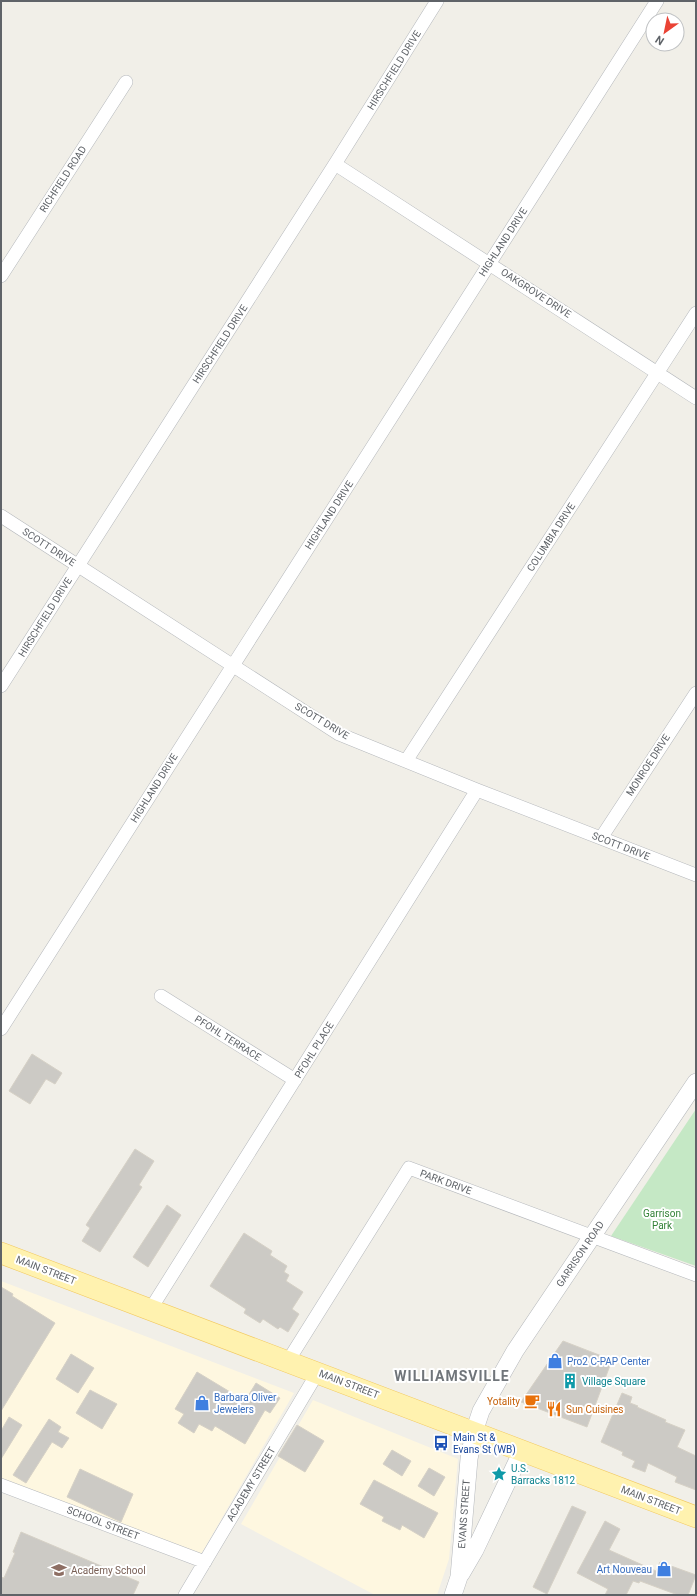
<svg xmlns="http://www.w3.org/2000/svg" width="697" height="1596" viewBox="0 0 697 1596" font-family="Roboto,sans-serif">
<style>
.commercial{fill:#fef7e0}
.green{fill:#c5e8c5}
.building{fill:#cccac5;stroke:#d6d1c6}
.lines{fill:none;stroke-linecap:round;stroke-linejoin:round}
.minor-casing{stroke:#b5b8bc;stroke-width:14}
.tertiary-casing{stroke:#b5b8bc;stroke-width:18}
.primary-casing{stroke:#f2c960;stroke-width:22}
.minor{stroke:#fff;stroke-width:13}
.tertiary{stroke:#fff;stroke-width:17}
.primary{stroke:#fff2af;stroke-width:21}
.labels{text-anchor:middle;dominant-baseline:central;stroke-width:4;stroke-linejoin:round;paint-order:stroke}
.street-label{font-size:10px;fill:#5f6368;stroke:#fff}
.park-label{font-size:10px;fill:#348238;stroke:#fff}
.shop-label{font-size:10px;fill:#366cbe;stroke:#fff;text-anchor:start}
.culture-label{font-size:10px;fill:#0d838f;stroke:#fff;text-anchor:start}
.food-label{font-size:10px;fill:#c56008;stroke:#fff;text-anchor:end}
.transit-label{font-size:10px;fill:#164399;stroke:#fff;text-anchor:start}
.education-label{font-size:10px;fill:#785e54;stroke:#fff;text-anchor:start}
.district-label{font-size:14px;font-weight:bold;letter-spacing:1px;fill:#70757a;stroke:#fff}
</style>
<rect width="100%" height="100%" fill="#f1efe8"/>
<!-- commercial -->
<path class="commercial" d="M 1,1281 L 294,1393 L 200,1556 L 1,1479 Z
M 313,1400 L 458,1459 L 449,1559 L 437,1595 L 375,1595 L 241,1524 Z"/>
<!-- green -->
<path class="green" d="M 696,1109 L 696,1266 L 611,1236 Z"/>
<!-- building -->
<path class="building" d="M 32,1054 L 62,1073 L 55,1084 L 46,1079 L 30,1104 L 9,1091 Z
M 135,1149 L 154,1161 L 139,1185 L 142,1187 L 100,1252 L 82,1241 L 90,1228 L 86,1225 Z
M 167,1205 L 181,1215 L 148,1267 L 133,1257 Z
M 244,1233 L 272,1251 L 270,1255 L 287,1266 L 284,1272 L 289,1275 L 286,1281 L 303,1292 L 292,1309 L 299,1314 L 288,1332 L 280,1327 L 278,1329 L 263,1319 L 260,1323 L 244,1313 L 246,1309 L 210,1286 Z
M 1,1287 L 13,1294 L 12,1296 L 55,1323 L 1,1411 Z
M 563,1341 L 612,1360 L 587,1427 L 521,1402 Z
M 71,1354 L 94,1368 L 78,1393 L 56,1379 Z
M 197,1372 L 245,1401 L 256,1383 L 280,1398 L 270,1413 L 265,1410 L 245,1444 L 215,1426 L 212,1431 L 199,1424 L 194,1433 L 178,1423 L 184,1414 L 175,1409 Z
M 90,1390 L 117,1404 L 102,1429 L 76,1413 Z
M 622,1393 L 632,1397 L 630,1403 L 638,1406 L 637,1407 L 666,1420 L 665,1422 L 685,1430 L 677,1447 L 696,1456 L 696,1490 L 675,1482 L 677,1477 L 648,1463 L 645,1472 L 632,1467 L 635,1461 L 622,1455 L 623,1452 L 601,1442 Z
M 9,1417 L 22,1425 L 1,1459 L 1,1431 Z
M 49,1419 L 61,1427 L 58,1432 L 69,1438 L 62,1448 L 52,1442 L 26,1483 L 13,1475 Z
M 297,1425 L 324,1441 L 305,1472 L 278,1456 Z
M 392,1450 L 411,1461 L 402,1476 L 383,1464 Z
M 429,1468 L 445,1477 L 434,1496 L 418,1486 Z
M 80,1469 L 133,1494 L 121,1522 L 67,1497 Z
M 374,1480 L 438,1513 L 424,1538 L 402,1525 L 400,1530 L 382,1521 L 384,1517 L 360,1504 Z
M 572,1506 L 586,1512 L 547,1594 L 533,1587 Z
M 605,1521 L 620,1529 L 609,1550 L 656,1571 L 660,1562 L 696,1575 L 688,1595 L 678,1595 L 640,1581 L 639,1583 L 633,1581 L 626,1595 L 605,1595 L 608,1589 L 577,1573 Z
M 21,1532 L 139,1582 L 133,1595 L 1,1595 L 1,1577 L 4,1578 L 15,1553 L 13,1552 Z"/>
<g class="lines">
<!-- minor casing -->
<g class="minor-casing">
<path id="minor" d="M 335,164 L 696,398
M 1,276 L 126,82
M 1,516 L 339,734 L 477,790 L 696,875
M 1,686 L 335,164 L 437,1
M 406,761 L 696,313
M 601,838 L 696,693
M 161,996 L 295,1080
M 1,1029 L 657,1
M 150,1310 L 477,790
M 288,1361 L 409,1168 L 696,1275
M 1,1485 L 205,1562
M 185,1595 L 318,1372"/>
</g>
<!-- tertiary casing -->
<g class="tertiary-casing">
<path id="tertiary" d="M 461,1574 L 475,1550 L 522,1451
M 453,1595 L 459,1577 L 469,1459 L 474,1432 L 481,1411 L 515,1351 L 696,1082"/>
</g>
<!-- primary casing -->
<g class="primary-casing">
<path id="primary" d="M 1,1253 L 696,1517"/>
</g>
<!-- minor -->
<use href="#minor" class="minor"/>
<!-- tertiary -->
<use href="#tertiary" class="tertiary"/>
<!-- primary -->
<use href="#primary" class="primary"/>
</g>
<!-- icons -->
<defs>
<g id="shop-bare" transform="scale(1.2)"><path d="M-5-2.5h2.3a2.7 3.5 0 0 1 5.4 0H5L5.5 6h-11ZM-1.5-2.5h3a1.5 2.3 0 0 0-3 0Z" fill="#3f7fe0" stroke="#fff" stroke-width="2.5" paint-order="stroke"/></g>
<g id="building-bare" transform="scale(1.2)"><path d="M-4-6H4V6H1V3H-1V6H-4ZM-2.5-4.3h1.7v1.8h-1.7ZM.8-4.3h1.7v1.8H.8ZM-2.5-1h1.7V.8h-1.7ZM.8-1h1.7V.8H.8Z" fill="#0f9aa8" stroke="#fff" stroke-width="2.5" paint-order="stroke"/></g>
<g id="cafe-bare" transform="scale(1.2)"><path d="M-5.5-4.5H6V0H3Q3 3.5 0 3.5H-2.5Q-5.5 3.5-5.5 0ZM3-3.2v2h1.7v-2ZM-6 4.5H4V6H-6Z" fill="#e8710a" stroke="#fff" stroke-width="2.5" paint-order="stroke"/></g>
<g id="restaurant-bare" transform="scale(1.2)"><path d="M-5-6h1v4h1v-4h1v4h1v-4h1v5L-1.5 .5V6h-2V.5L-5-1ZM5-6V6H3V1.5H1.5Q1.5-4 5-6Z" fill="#e8710a" stroke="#fff" stroke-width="2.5" paint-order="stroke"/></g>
<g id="bus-bare" transform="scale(1.2)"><path d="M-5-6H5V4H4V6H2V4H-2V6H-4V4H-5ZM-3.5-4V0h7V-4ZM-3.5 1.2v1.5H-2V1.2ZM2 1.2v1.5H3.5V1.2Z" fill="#1a4fb4" stroke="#fff" stroke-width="2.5" paint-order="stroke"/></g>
<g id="sight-bare" transform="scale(1.2)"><path d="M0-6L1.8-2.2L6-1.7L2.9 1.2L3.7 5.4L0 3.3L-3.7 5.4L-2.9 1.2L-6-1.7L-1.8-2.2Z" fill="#0f9aa8" stroke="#fff" stroke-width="2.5" paint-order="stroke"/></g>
<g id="school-bare" transform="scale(1.2)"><path d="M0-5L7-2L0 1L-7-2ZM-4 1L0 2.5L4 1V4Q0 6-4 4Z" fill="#8d6e63" stroke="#fff" stroke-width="2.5" paint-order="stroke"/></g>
</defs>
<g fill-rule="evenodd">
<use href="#shop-bare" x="555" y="1361"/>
<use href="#building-bare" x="570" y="1381"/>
<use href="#cafe-bare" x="532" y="1401"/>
<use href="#shop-bare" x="202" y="1403"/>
<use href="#restaurant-bare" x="554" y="1409"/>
<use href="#bus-bare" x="441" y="1443"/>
<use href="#sight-bare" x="499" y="1474"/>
<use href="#shop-bare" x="664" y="1569"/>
<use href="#school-bare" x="59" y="1570"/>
</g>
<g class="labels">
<!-- street labels -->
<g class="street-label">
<text transform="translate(394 70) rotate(-58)">HIRSCHFIELD DRIVE</text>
<text transform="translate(63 179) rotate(-57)">RICHFIELD ROAD</text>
<text transform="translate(503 242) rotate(-57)">HIGHLAND DRIVE</text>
<text transform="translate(536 293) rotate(33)">OAKGROVE DRIVE</text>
<text transform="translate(220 344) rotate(-57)">HIRSCHFIELD DRIVE</text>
<text transform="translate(329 515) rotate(-57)">HIGHLAND DRIVE</text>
<text transform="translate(551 537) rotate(-57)">COLUMBIA DRIVE</text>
<text transform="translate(49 547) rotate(33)">SCOTT DRIVE</text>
<text transform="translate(45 617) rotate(-58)">HIRSCHFIELD DRIVE</text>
<text transform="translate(322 721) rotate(31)">SCOTT DRIVE</text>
<text transform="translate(648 765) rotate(-57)">MONROE DRIVE</text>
<text transform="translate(154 788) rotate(-58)">HIGHLAND DRIVE</text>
<text transform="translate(621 846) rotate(21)">SCOTT DRIVE</text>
<text transform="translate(228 1038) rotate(32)">PFOHL TERRACE</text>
<text transform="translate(314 1050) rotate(-58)">PFOHL PLACE</text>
<text transform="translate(446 1182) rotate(20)">PARK DRIVE</text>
<text transform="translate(580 1254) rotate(-56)">GARRISON ROAD</text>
<text transform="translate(46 1270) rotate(21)">MAIN STREET</text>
<text transform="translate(349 1384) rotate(21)">MAIN STREET</text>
<text transform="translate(251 1484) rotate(-59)">ACADEMY STREET</text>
<text transform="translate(651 1500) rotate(21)">MAIN STREET</text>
<text transform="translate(464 1514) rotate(-86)">EVANS STREET</text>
<text transform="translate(103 1523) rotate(21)">SCHOOL STREET</text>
</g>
<!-- park labels -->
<g class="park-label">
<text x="662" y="1213">Garrison<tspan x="662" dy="12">Park</tspan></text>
</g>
<!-- shop labels -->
<g class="shop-label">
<text x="567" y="1361">Pro2 C-PAP Center</text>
<text x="214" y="1397">Barbara Oliver<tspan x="214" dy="12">Jewelers</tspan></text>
<text x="652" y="1569" text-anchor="end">Art Nouveau</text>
</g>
<!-- culture labels -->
<g class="culture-label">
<text x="582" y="1381">Village Square</text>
<text x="511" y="1468">U.S.<tspan x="511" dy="12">Barracks 1812</tspan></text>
</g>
<!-- food labels -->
<g class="food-label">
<text x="520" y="1401">Yotality</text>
<text x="566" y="1409" text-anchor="start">Sun Cuisines</text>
</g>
<!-- transit labels -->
<g class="transit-label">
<text x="453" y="1437">Main St &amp;<tspan x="453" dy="12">Evans St (WB)</tspan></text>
</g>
<!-- education labels -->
<g class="education-label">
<text x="71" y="1570">Academy School</text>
</g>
<!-- district labels -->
<g class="district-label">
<text x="452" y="1376">WILLIAMSVILLE</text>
</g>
</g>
<!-- border -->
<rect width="697" height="1596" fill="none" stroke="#5f6368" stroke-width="4"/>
<!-- north arrow -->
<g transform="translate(665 32) rotate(213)"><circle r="19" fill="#ffffff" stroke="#bfc1c3"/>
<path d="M0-3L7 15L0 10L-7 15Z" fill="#ea4335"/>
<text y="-6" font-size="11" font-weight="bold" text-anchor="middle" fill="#5f6368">N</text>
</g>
</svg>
